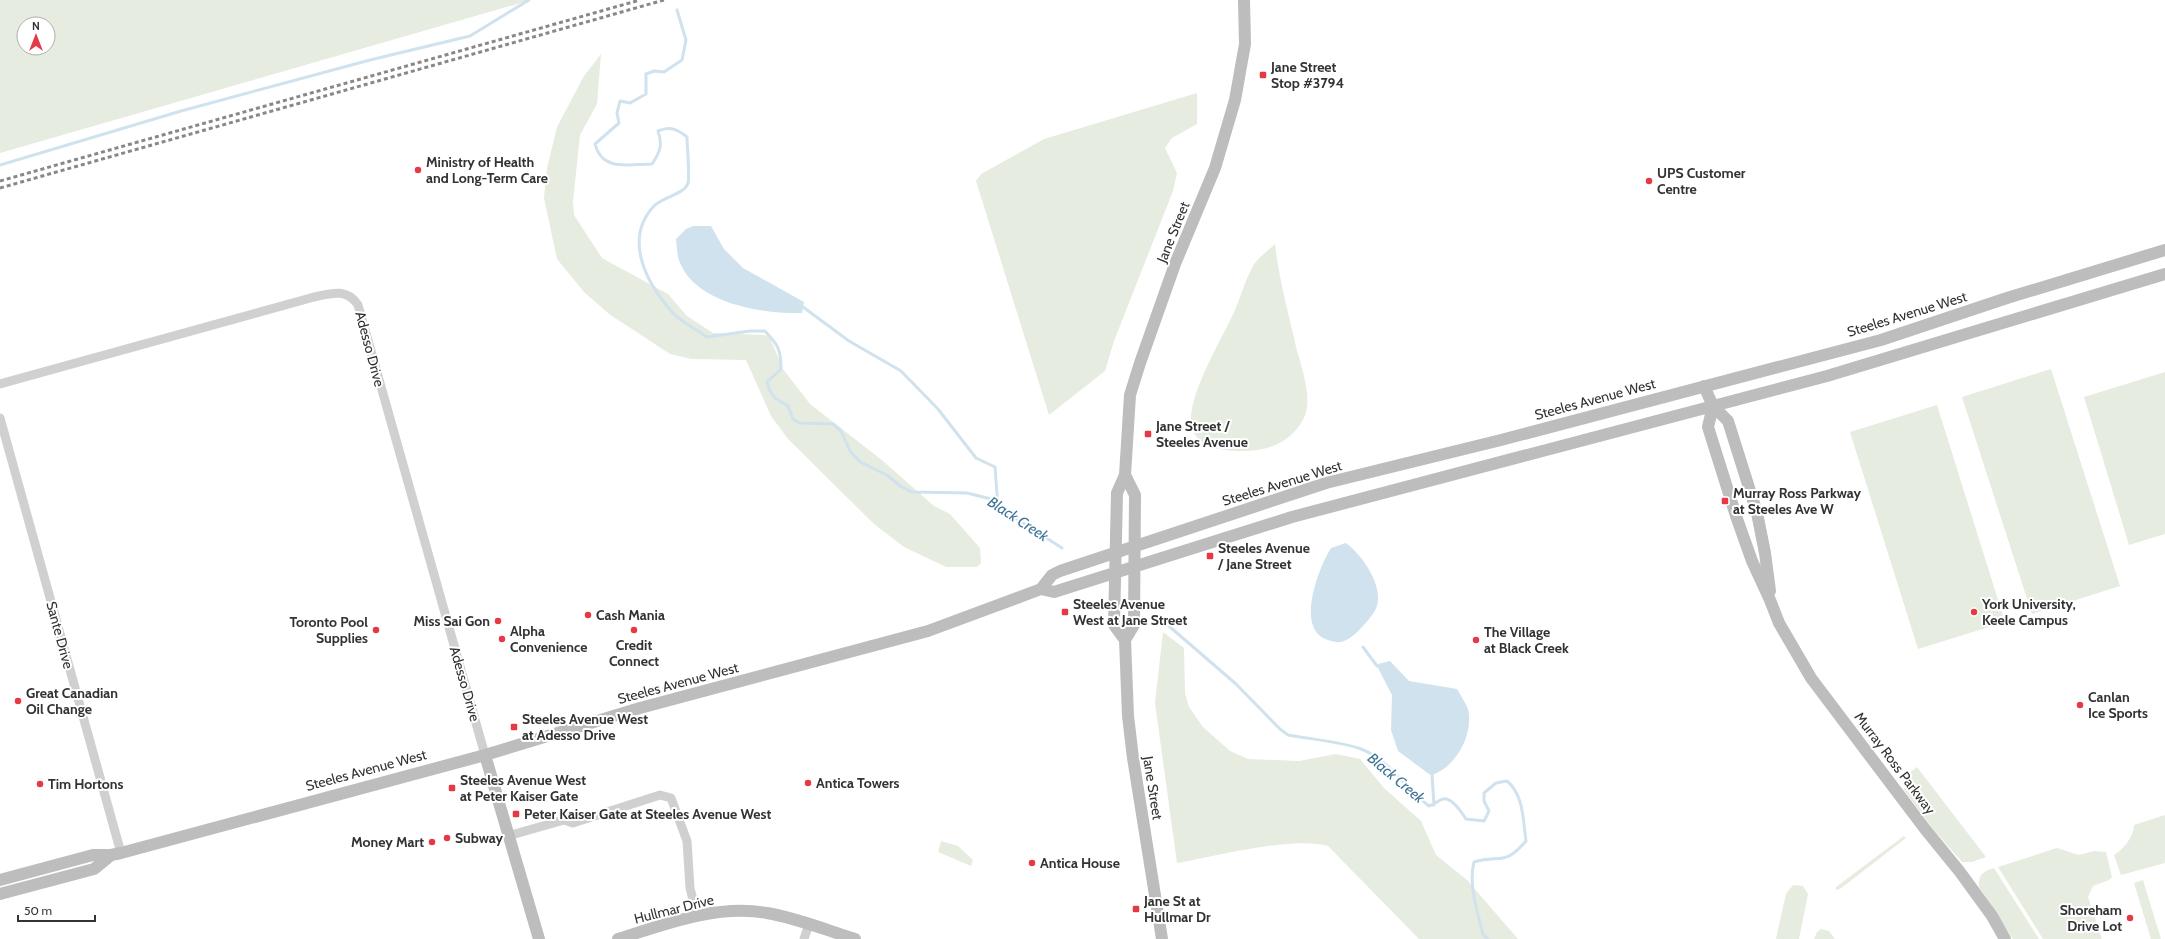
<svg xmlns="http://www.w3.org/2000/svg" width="2165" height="939" viewBox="0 0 2165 939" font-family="Cabin,sans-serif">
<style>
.green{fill:#e6ecdf;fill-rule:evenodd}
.water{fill:#cfe2ee}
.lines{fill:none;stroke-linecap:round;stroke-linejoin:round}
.stream{stroke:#cfe2ee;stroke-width:3}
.street{stroke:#d0d0d0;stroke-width:9}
.secondary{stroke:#bdbdbd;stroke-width:12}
.rail{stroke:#888;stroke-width:3;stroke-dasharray:4 3;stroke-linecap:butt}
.poi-dot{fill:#e63946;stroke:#fff;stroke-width:1.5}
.labels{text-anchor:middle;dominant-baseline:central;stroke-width:4;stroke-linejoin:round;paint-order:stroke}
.poi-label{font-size:14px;font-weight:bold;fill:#333;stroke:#fff;text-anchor:start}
.street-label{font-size:14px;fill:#333;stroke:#fff}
.water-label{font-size:15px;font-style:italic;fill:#3f7597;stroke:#fff}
</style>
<rect width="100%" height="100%" fill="#fff"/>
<!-- green -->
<path class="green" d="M 0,0 L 531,0 L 0,153 ZM 24,24 L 48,24 L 48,48 L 24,48 Z
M 601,54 L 597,104 L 580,135 L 573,201 L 574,215 L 602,258 L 668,294 L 687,316 L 713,333 L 765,335 L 770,338 L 783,369 L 810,404 L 883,461 L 934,506 L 950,514 L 980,548 L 981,563 L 977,567 L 946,567 L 904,547 L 874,524 L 788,439 L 771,416 L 746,360 L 692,359 L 670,354 L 609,314 L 584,292 L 557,259 L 544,198 L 547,168 L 557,127 L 584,76 Z
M 1197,93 L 1197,124 L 1172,138 L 1165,148 L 1177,173 L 1173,191 L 1114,341 L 1105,371 L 1049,415 L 976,181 L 981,174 L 1044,139 Z
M 1275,244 C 1279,280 1289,315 1297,351 C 1302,368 1309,389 1307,407 C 1305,425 1287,442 1270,447 C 1249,454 1203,454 1193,431 C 1181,404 1224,336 1235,310 C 1241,296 1245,281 1252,268 C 1256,259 1268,251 1275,244 Z
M 2051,369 L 2120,586 L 2032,614 L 1962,397 Z
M 2165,372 L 2165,534 L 2129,545 L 2084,397 Z
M 1937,405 L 2005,622 L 1918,649 L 1850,432 Z
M 1163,632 L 1184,648 L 1185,693 L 1189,707 L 1203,727 L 1230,751 L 1248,759 L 1299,761 L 1336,754 L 1360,759 L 1384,788 L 1421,821 L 1436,855 L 1467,880 L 1518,939 L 1419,939 L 1328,846 C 1293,836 1216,856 1177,863 L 1155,703 Z
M 1917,767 L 1986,857 L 1972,862 L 1962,862 L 1934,830 L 1903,789 L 1908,785 L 1903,778 Z
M 2165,815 L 2165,863 L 2121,875 L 2114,855 C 2124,849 2134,836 2134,825 Z
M 1904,836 L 1906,838 L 1840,889 L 1836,890 L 1836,887 Z
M 941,841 L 958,846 L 973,860 L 971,866 L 938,852 Z
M 2057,848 L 2079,855 L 2094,851 L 2106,852 L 2112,877 L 2109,880 L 2093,886 L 2088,897 L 2102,939 L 2043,939 L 1998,867 Z
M 1994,868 L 2039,939 L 2013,939 L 1979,887 C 1978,875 1983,871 1994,868 Z
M 2143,880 L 2161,939 L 2151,939 L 2134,883 Z
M 1793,885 L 1803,886 L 1808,894 L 1799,939 L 1776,939 L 1786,894 Z
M 1821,929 L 1829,931 L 1835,939 L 1814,939 L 1817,932 Z"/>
<!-- water -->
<path class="water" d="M 693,226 L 711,226 L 724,249 L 743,268 L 804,302 L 802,313 C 763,314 697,304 680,263 C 677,256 677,246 676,239 L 686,229 Z
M 1346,543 C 1362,555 1383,584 1377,606 C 1374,614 1368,620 1363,626 C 1358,632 1349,640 1341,642 C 1335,643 1328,640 1323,638 C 1297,624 1319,567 1331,548 Z
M 1390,661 L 1409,681 L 1457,689 C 1461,696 1469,707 1469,715 C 1471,739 1455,767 1432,775 L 1429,774 L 1398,751 L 1391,730 L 1392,695 L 1377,666 L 1378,664 Z"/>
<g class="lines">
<!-- stream -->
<path class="stream" d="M 677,10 L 686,40 L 682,60 L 664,72 L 654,71 L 646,74 L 646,94 L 630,103 L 620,101 L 617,113 L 619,123 L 595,144 C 602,172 629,164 652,164 C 660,152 663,145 658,131 C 670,126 677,129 687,137 C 687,146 690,175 688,183 C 684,195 664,196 654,206 C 622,240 648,286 674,314 C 683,323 696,329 707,337 L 750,331 L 765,331 C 778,345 781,349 781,369 L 767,382 L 770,391 L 775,398 L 788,406 L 793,419 L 799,423 L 833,424 L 841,431 L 850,451 L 860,462 L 887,475 L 900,486 L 912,492 L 967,493 L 991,499 L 998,507 L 1062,548
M 0,165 L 181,111 L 370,60 L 470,36 L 529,0
M 803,307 L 849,341 L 901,371 L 938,409 L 976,458 L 995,467 L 998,507
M 1155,614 L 1236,684 L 1280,729 L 1288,735 C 1309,739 1343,742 1361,749 C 1388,759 1407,789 1429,806 C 1434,805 1438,800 1443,799 C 1452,797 1462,813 1466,819 L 1484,821 L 1489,811 L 1484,801 L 1484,793 L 1496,783 L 1507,781 C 1524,795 1523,821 1526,841 C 1504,867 1500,854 1474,862 C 1468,885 1478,913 1483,935 L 1488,939
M 1363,647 L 1377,666
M 1432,775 L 1434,805"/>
<!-- street -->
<path class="street" d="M 0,384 L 314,297 C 332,293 347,288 358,305 L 485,755
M 0,418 L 121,853
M 508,836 L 564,820 L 573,823 L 660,795 L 671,798 L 687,841 L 690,888 L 697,916
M 804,939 L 809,924"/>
<!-- secondary -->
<path class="secondary" d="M 1704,386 L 1713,406 L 1728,421 L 1757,513 L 1765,553 L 1770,591
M 1713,406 L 1708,427 L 1736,516 L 1752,561 L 1770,600 L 1779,623 L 1811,678 L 1925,829 L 1960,872 L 1992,916 L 2005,939
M 1041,589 L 1054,592 L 1292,517 L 1827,376 L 2165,274
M 1125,640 L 1134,625 L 1135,495 L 1125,475
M 485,755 L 539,939
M 0,880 L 93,855 L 111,855 L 121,853 L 485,755 L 640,708 L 928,631 L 1041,589 L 1052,575 L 1060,571 L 1326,483 L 1501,440 L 1881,340 L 2007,298 L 2165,250
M 0,894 L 94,869 L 111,855
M 618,939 C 665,924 717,904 767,913 C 797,918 826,930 855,939
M 1162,939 L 1133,758 L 1128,716 L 1125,640 L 1114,625 L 1117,493 L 1125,475 L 1130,395 L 1140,363 L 1175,264 L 1215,168 L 1235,100 L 1245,44 L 1244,0"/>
<!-- rail -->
<path class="rail" d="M 0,181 L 640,0
M 0,188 L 664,0"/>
</g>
<!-- markers -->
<g class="poi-dot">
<rect x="1259" y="71" width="8" height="8" rx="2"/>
<circle cx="418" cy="170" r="4"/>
<circle cx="1649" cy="181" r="4"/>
<rect x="1144" y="430" width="8" height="8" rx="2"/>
<rect x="1721" y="497" width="8" height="8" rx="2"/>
<rect x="1206" y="552" width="8" height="8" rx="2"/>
<rect x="1061" y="608" width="8" height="8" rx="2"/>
<circle cx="1974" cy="612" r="4"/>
<circle cx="588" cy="615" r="4"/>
<circle cx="498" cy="621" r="4"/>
<circle cx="376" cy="630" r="4"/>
<circle cx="634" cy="630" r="4"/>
<circle cx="502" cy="639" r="4"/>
<circle cx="1476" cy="640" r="4"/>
<circle cx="18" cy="701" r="4"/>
<circle cx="2080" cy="705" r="4"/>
<rect x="510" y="723" width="8" height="8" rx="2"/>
<circle cx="808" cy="783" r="4"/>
<circle cx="40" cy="784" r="4"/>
<rect x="448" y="784" width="8" height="8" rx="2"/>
<rect x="512" y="810" width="8" height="8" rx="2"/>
<circle cx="447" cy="838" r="4"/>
<circle cx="432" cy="842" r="4"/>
<circle cx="1032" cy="863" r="4"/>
<rect x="1132" y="905" width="8" height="8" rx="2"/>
<circle cx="2130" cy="918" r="4"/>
</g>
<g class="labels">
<!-- poi labels -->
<g class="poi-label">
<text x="1271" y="67">Jane Street<tspan x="1271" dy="16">Stop #3794</tspan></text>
<text x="426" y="162">Ministry of Health<tspan x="426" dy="16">and Long-Term Care</tspan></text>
<text x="1657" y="173">UPS Customer<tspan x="1657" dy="16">Centre</tspan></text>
<text x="1156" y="426">Jane Street /<tspan x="1156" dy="16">Steeles Avenue</tspan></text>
<text x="1733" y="493">Murray Ross Parkway<tspan x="1733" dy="16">at Steeles Ave W</tspan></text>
<text x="1218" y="548">Steeles Avenue<tspan x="1218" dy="16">/ Jane Street</tspan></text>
<text x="1073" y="604">Steeles Avenue<tspan x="1073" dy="16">West at Jane Street</tspan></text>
<text x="1982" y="604">York University,<tspan x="1982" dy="16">Keele Campus</tspan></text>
<text x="596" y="615">Cash Mania</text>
<text x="490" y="621" text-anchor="end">Miss Sai Gon</text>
<text x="368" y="622" text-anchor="end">Toronto Pool<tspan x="368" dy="16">Supplies</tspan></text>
<text x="510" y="631">Alpha<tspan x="510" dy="16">Convenience</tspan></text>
<text x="1484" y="632">The Village<tspan x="1484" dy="16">at Black Creek</tspan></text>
<text x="634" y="645" text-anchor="middle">Credit<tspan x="634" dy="16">Connect</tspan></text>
<text x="26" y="693">Great Canadian<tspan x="26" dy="16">Oil Change</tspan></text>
<text x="2088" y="697">Canlan<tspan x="2088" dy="16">Ice Sports</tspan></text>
<text x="522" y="719">Steeles Avenue West<tspan x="522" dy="16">at Adesso Drive</tspan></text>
<text x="460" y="780">Steeles Avenue West<tspan x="460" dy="16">at Peter Kaiser Gate</tspan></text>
<text x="816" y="783">Antica Towers</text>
<text x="48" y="784">Tim Hortons</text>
<text x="524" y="814">Peter Kaiser Gate at Steeles Avenue West</text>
<text x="455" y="838">Subway</text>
<text x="424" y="842" text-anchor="end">Money Mart</text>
<text x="1040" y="863">Antica House</text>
<text x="1144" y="901">Jane St at<tspan x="1144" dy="16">Hullmar Dr</tspan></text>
<text x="2122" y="910" text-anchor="end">Shoreham<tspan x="2122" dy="16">Drive Lot</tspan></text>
</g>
<!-- street labels -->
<g class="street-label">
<text transform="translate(1173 232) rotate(-68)">Jane Street</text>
<text transform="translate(1907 314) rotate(-17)">Steeles Avenue West</text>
<text transform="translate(370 349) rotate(75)">Adesso Drive</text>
<text transform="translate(1595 399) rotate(-15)">Steeles Avenue West</text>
<text transform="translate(1282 483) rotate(-17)">Steeles Avenue West</text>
<text transform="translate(60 635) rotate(75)">Sante Drive</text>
<text transform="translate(678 683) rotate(-15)">Steeles Avenue West</text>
<text transform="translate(465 684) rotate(74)">Adesso Drive</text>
<text transform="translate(1895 763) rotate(53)">Murray Ross Parkway</text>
<text transform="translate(366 770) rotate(-15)">Steeles Avenue West</text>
<text transform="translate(1153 788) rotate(81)">Jane Street</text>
<text transform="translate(674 909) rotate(-14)">Hullmar Drive</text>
</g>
<!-- water labels -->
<g class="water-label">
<text transform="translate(1018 519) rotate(33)">Black Creek</text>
<text transform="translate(1396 778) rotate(40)">Black Creek</text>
</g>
</g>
<!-- north arrow -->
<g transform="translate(36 36)"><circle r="19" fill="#ffffff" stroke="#adadad"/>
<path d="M0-3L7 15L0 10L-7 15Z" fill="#e63946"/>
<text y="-6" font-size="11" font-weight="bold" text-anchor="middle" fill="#333333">N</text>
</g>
<!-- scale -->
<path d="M18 915v6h77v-6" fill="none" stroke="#333333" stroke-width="2"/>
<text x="24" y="915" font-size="12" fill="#333333" stroke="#ffffff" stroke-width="3" paint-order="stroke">50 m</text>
</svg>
